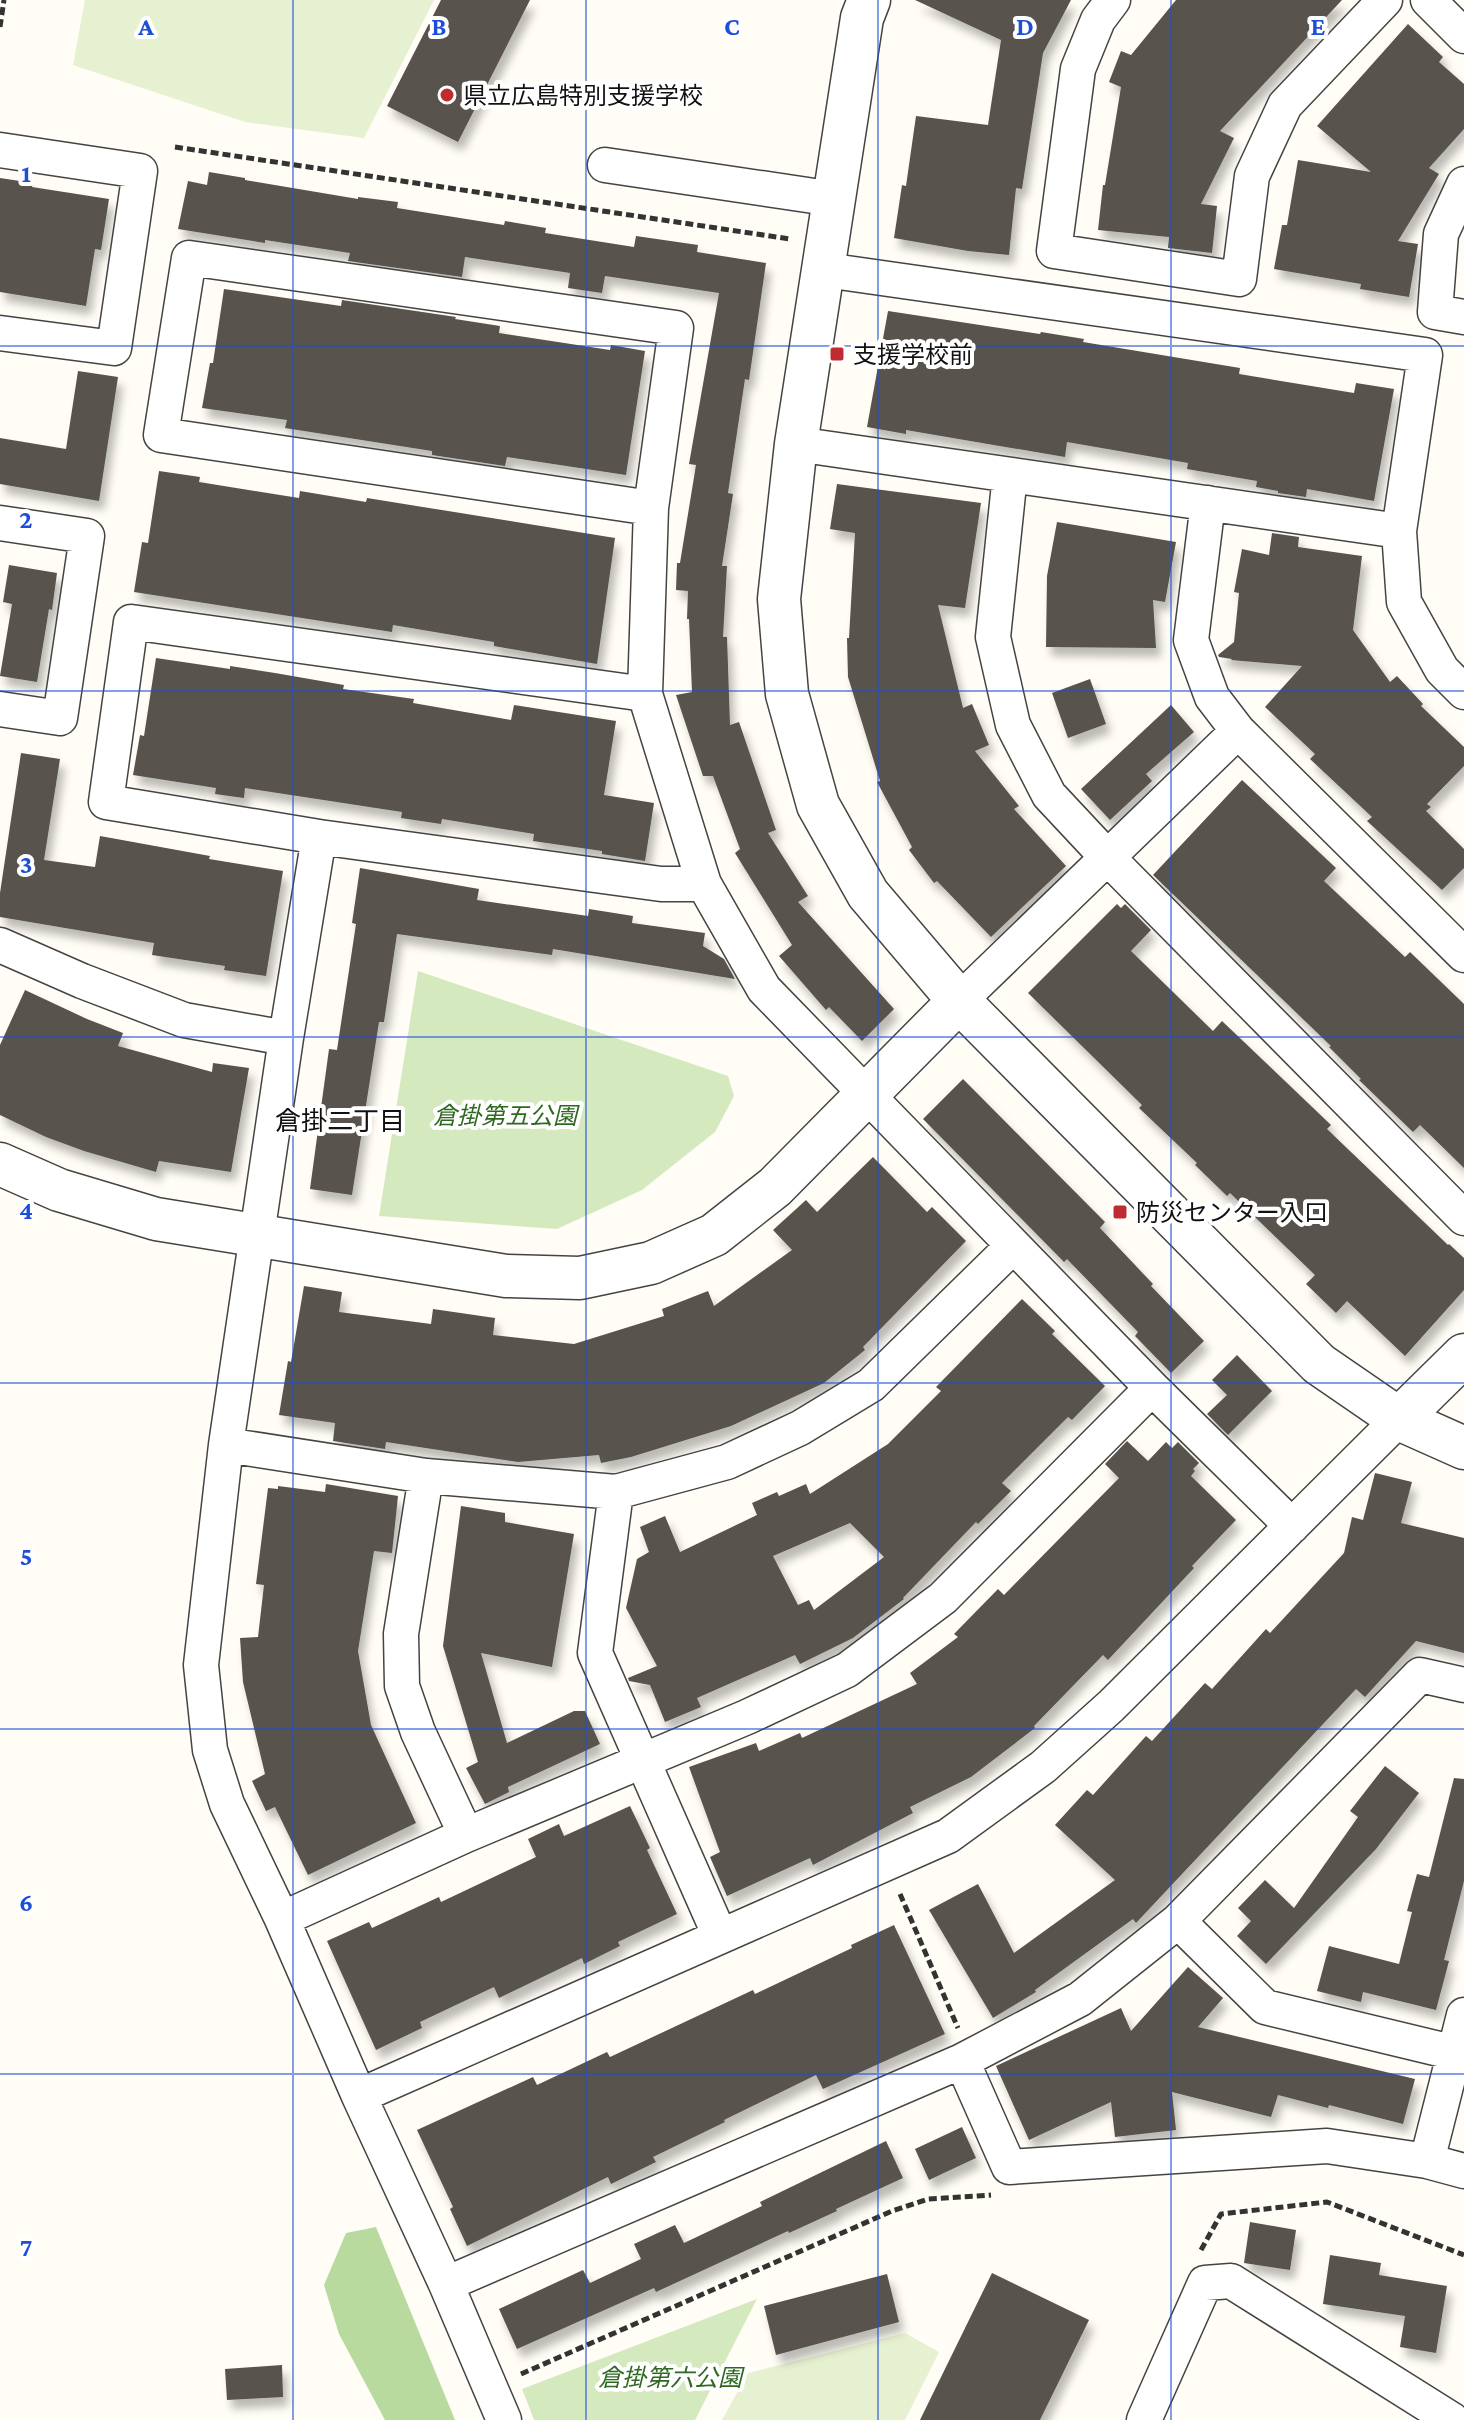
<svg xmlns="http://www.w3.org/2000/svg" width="1464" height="2420" viewBox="0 0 1464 2420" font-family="'Crimson Pro','Noto Sans JP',serif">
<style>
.green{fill:#d4eabe}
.forest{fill:#b8da9e}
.pitch{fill:#e5f1d0}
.building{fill:#59524d;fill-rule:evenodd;filter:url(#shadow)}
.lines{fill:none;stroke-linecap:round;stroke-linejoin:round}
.minor-casing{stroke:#444;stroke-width:37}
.tertiary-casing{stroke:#444;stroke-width:45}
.path{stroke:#333;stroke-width:5;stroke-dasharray:8 4;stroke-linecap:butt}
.minor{stroke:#fff;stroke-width:34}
.tertiary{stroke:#fff;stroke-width:42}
.grid{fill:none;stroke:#1d4ed8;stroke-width:2;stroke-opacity:0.55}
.poi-dot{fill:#bf2b30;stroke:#fff;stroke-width:3}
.labels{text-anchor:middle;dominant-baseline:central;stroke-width:8;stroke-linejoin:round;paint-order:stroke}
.poi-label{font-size:24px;fill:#111;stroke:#fff;text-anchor:start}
.park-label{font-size:24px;font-style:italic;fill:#2f6821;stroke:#fff}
.neighbourhood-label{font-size:26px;fill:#111;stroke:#fff}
.grid-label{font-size:26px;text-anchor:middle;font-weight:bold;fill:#1d4ed8;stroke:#fff;stroke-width:8;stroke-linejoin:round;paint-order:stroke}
</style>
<defs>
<filter id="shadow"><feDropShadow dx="5" dy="9" stdDeviation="4" flood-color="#0004"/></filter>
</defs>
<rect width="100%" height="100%" fill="#fffdf5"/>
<!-- green -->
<path class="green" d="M 418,971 L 728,1076 L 734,1096 L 715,1132 L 642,1190 L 557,1229 L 379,1216 Z
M 757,2299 L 695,2420 L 534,2420 L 522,2389 Z"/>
<!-- forest -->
<path class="forest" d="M 376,2227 L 455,2420 L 385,2420 L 339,2334 L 324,2285 L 346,2233 Z"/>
<!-- pitch -->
<path class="pitch" d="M 85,0 L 434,0 L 364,138 L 245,122 L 73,65 Z
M 905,2333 L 939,2352 L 905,2420 L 722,2420 L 748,2373 Z"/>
<!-- building -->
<path class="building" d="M 441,0 L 530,0 L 458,142 L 387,106 Z
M 915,0 L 1071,0 L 1043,53 L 1022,189 L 1016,188 L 1009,255 L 968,251 L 894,238 L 902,185 L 906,186 L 916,116 L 988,125 L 1001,40 Z
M 1176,0 L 1342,0 L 1220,131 L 1234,138 L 1201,204 L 1217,206 L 1212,253 L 1168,248 L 1169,237 L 1098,230 L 1103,185 L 1105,185 L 1121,87 L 1109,82 L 1121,51 L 1131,55 Z
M 1408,24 L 1443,57 L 1439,62 L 1464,84 L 1464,129 L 1429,168 L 1439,174 L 1398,241 L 1418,244 L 1409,297 L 1360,289 L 1361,284 L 1274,269 L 1282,225 L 1287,225 L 1298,160 L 1371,172 L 1317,126 Z
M 209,172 L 245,178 L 245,180 L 358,199 L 358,197 L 398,202 L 397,208 L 504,225 L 505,221 L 546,228 L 545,233 L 634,247 L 636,236 L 698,245 L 697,252 L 766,263 L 749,380 L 745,379 L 728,493 L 733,494 L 722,566 L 727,566 L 723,637 L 727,637 L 730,725 L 739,722 L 776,830 L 768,833 L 808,896 L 798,902 L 894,1009 L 862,1041 L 829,1007 L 826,1010 L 779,956 L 792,945 L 735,853 L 740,849 L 713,776 L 703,776 L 676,695 L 692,692 L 689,619 L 687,619 L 688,591 L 676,590 L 677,563 L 680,563 L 696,465 L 689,464 L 719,293 L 605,276 L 602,293 L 568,288 L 570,273 L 465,257 L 462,277 L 348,261 L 350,253 L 265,240 L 265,243 L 178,229 L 188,181 L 207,185 Z
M 0,178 L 33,183 L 32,187 L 109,199 L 101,250 L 95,249 L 86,306 L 0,292 Z
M 224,289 L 341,306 L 342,300 L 456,317 L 455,319 L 500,326 L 499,333 L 610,350 L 611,345 L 645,351 L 626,475 L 507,457 L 505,466 L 432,455 L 432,451 L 285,428 L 287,420 L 202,408 L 210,363 L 213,363 Z
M 888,311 L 1040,334 L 1041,332 L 1084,339 L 1083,342 L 1240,368 L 1239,374 L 1354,393 L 1356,383 L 1394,389 L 1374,501 L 1307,489 L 1306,497 L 1278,493 L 1278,491 L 1256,487 L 1257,481 L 1187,469 L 1188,463 L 1067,442 L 1065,457 L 906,430 L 906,434 L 867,427 Z
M 78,371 L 118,377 L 99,501 L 0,484 L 0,438 L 66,449 Z
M 159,471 L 200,477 L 199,482 L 299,498 L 300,491 L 366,502 L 367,498 L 615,538 L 597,664 L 494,646 L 494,642 L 393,625 L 392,632 L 134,592 L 142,542 L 148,543 Z
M 837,484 L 981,503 L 965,608 L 938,605 L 963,708 L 972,704 L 989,745 L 975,751 L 1019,806 L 1014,809 L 1066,866 L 991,937 L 937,881 L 934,883 L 909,850 L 912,847 L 877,782 L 880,781 L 848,677 L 847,638 L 849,638 L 855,533 L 830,529 Z
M 1057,522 L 1176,542 L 1165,602 L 1153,600 L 1156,648 L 1046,647 L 1047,576 Z
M 1272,533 L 1299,537 L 1298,547 L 1362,556 L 1353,630 L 1390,682 L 1397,676 L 1423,704 L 1421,706 L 1464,747 L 1464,766 L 1427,804 L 1431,807 L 1426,811 L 1464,849 L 1464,868 L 1442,890 L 1367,821 L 1372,817 L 1310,759 L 1315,754 L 1265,707 L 1302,666 L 1231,660 L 1232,659 L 1219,657 L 1218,655 L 1234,642 L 1239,593 L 1234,592 L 1242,549 L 1269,555 Z
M 9,565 L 57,573 L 52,610 L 49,609 L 37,682 L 0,676 L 12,604 L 3,602 Z
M 156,658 L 230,669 L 230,666 L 275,673 L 344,685 L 343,689 L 414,699 L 413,703 L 511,720 L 514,705 L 616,721 L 604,795 L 654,803 L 645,861 L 602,854 L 602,851 L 533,841 L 534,834 L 442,819 L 441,824 L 401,818 L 402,812 L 245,788 L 244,798 L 215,794 L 216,788 L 133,775 L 140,735 L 144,736 Z
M 1090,679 L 1106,724 L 1068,738 L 1052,693 Z
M 1171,705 L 1194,732 L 1146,774 L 1152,781 L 1110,820 L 1081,789 Z
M 21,753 L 60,759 L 44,860 L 95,867 L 100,836 L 210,856 L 209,859 L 283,871 L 266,976 L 224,970 L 225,966 L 152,955 L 154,943 L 0,917 L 0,893 Z
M 1242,780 L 1336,868 L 1324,881 L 1405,957 L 1410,952 L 1464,1004 L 1464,1168 L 1420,1125 L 1413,1132 L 1359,1080 L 1361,1079 L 1329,1047 L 1331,1046 L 1153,875 Z
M 360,868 L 479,889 L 477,900 L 588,916 L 589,909 L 633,916 L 632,923 L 705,933 L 703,946 L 724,959 L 735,979 L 553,949 L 552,955 L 397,934 L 384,1022 L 379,1022 L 352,1195 L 310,1189 L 329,1049 L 337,1050 L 356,924 L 352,923 Z
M 1117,904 L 1121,908 L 1125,904 L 1151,930 L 1131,951 L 1213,1031 L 1222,1021 L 1331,1125 L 1327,1129 L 1448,1245 L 1449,1244 L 1464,1258 L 1464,1290 L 1405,1356 L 1347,1301 L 1336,1313 L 1306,1284 L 1315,1275 L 1230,1193 L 1227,1196 L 1195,1165 L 1197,1163 L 1139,1108 L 1142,1105 L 1028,993 Z
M 25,990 L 87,1019 L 123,1033 L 118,1046 L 212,1072 L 213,1063 L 249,1068 L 231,1172 L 159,1161 L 156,1172 L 84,1151 L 46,1137 L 0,1115 L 0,1045 Z
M 963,1079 L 1105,1222 L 1100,1228 L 1153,1284 L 1151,1286 L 1204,1341 L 1171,1373 L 1135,1336 L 1138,1332 L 1067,1259 L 1064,1262 L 923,1119 Z
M 873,1157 L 927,1212 L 932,1207 L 966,1241 L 863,1347 L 865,1350 L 824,1383 L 731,1426 L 631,1457 L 601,1463 L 599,1455 L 518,1462 L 386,1442 L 385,1449 L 333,1441 L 335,1423 L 279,1415 L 288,1361 L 291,1362 L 304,1286 L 342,1292 L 339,1312 L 431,1324 L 433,1309 L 495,1318 L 493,1335 L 574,1344 L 664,1316 L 662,1309 L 708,1291 L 714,1306 L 792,1250 L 773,1230 L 806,1200 L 817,1212 Z
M 1022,1299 L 1055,1331 L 1052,1334 L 1105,1386 L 1072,1420 L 1068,1417 L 1002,1483 L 1011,1491 L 978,1524 L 976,1522 L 903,1598 L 904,1599 L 853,1638 L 800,1664 L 795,1655 L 697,1698 L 701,1707 L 665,1722 L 650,1685 L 629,1681 L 628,1678 L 657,1666 L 626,1608 L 637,1559 L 649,1552 L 640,1527 L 665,1516 L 680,1552 L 757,1515 L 752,1503 L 777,1492 L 779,1496 L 806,1484 L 810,1494 L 888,1444 L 941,1391 L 936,1387 ZM 850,1523 L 884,1557 L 814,1610 L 809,1600 L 798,1605 L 773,1556 Z
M 1237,1355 L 1272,1391 L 1228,1435 L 1207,1414 L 1227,1395 L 1212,1380 Z
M 1127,1441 L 1148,1461 L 1166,1442 L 1172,1448 L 1178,1442 L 1199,1463 L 1193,1469 L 1195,1471 L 1191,1476 L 1236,1520 L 1192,1566 L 1194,1568 L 1108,1660 L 1103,1655 L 1034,1726 L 1035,1728 L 971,1777 L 910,1807 L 913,1813 L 813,1865 L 810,1858 L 727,1896 L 710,1857 L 720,1852 L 689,1767 L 756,1743 L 759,1751 L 800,1733 L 802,1738 L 917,1684 L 910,1673 L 958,1637 L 954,1634 L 998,1589 L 1004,1595 L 1119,1478 L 1105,1464 Z
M 1375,1473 L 1412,1482 L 1401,1523 L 1464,1538 L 1464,1653 L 1416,1641 L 1365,1697 L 1356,1689 L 1136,1923 L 1133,1919 L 1035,1990 L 1036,1992 L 993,2018 L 929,1910 L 978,1884 L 1014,1953 L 1115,1880 L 1055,1825 L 1087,1790 L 1093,1795 L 1146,1736 L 1152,1741 L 1205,1683 L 1212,1689 L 1266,1629 L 1270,1633 L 1344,1553 L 1352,1517 L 1363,1520 Z
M 326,1484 L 398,1496 L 392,1553 L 374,1551 L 358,1651 L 371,1725 L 416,1823 L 308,1875 L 275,1807 L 266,1811 L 252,1781 L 265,1774 L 243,1682 L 240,1638 L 258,1637 L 264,1585 L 256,1584 L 268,1488 L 278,1489 L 278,1486 L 325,1492 Z
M 461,1506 L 505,1513 L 505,1522 L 574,1534 L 552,1667 L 481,1653 L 507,1743 L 574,1711 L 585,1711 L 600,1744 L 508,1787 L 509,1792 L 485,1804 L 466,1768 L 478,1762 L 443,1646 Z
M 1385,1766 L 1419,1793 L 1376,1849 L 1266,1964 L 1237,1936 L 1251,1921 L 1238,1908 L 1265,1880 L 1294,1908 L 1358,1817 L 1350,1811 Z
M 1454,1778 L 1464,1779 L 1464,1881 L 1444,1960 L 1449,1961 L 1436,2010 L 1363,1992 L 1361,2002 L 1317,1991 L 1329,1946 L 1399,1964 L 1412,1912 L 1407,1911 L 1417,1874 L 1429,1877 Z
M 630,1806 L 650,1848 L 647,1850 L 677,1914 L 618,1942 L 620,1946 L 584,1964 L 582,1958 L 499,1998 L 494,1987 L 420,2022 L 422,2028 L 376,2050 L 327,1941 L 369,1922 L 372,1928 L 439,1897 L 441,1902 L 536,1857 L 528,1839 L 559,1824 L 564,1836 Z
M 894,1925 L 945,2034 L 823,2089 L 816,2075 L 724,2120 L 725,2122 L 653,2157 L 656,2162 L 611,2184 L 608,2177 L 467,2246 L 450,2209 L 453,2207 L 417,2130 L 533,2077 L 537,2085 L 607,2052 L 610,2057 L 753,1990 L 755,1994 L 852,1948 L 851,1945 Z
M 1188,1967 L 1223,1998 L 1198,2027 L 1415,2079 L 1403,2124 L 1329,2105 L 1328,2108 L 1278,2095 L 1271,2117 L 1172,2092 L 1176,2130 L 1115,2137 L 1111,2102 L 1029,2140 L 996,2066 L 1121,2008 L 1131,2031 Z
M 962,2127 L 976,2158 L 929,2180 L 915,2149 Z
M 886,2141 L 903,2178 L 836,2209 L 837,2211 L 789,2233 L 788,2231 L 656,2292 L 654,2288 L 517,2349 L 499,2309 L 583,2270 L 590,2283 L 641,2259 L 634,2244 L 675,2225 L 684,2243 L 762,2206 L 760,2202 Z
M 1250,2222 L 1296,2230 L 1290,2270 L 1244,2263 Z
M 1330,2255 L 1381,2263 L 1379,2275 L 1447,2286 L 1436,2353 L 1400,2347 L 1405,2316 L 1323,2304 Z
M 992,2273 L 1089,2320 L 1040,2420 L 920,2420 Z
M 887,2274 L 899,2322 L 776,2355 L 764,2306 Z
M 282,2365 L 283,2397 L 227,2400 L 225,2369 Z"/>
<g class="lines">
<!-- minor casing -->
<g class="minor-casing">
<path id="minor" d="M 1113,0 L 1098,20 L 1078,69 L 1054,251 L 1239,279 L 1252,176 L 1285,105 L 1385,0
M 1428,0 L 1464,36
M 0,150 L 140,171 L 114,348 L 0,333
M 605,165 L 834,199
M 1464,184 L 1441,234 L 1435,312 L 1464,317
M 825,270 L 1425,355 L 1399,531 L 1404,602 L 1442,670 L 1464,692
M 796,444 L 1399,531
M 1010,475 L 993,637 L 1013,725 L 1049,795 L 1107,857 L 1464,1218
M 1208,503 L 1191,640 L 1212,697 L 1238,731 L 1464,955
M 651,508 L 161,435 L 189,258 L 676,328 L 651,508 L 645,694 L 704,884 L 764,989 L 1152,1388 L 1292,1526
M 0,523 L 87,536 L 60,718 L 0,709
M 645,694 L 131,622 L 106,802 L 319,837 L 661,884 L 704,884
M 319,837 L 286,1038 L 226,1445 L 201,1665 L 210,1750 L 227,1804 L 282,1919 L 359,2096 L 446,2284 L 504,2420
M 0,945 L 82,981 L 184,1020 L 286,1038
M 959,1001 L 1238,731
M 226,1445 L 426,1476 L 616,1492 L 727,1462 L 800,1428 L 871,1385 L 1013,1246
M 426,1476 L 401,1634 L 402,1686 L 418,1732 L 466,1835
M 616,1492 L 595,1653 L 720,1936
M 282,1919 L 466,1835 L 747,1717 L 847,1670 L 943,1598 L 1152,1388
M 1178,1921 L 1265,2007 L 1464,2055
M 962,2061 L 1009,2167 L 1327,2146 L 1427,2161 L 1464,2171
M 359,2096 L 948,1836 L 1043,1767 L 1111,1706 L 1399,1419
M 1427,2161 L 1464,2015
M 446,2284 L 962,2061 L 1080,1999 L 1178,1921 L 1420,1675 L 1464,1685
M 1144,2420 L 1205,2283 L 1231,2281 L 1452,2420"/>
</g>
<!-- tertiary casing -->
<g class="tertiary-casing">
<path id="tertiary" d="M 869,0 L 862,18 L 796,444 L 779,599 L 787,694 L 818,805 L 868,894 L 959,1001 L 1319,1364 L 1399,1419 L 1464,1448
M 0,1164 L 59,1190 L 156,1219 L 506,1276 L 580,1278 L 651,1263 L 714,1235 L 775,1187 L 959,1001
M 1399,1419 L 1464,1355"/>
</g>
<!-- path -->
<path class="path" d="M 0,27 L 4,0
M 175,147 L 790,239
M 900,1894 L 958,2028
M 1201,2250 L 1221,2214 L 1327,2202 L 1464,2255
M 521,2374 L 892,2211 L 928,2199 L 991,2195"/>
<!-- minor -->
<use href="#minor" class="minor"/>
<!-- tertiary -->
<use href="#tertiary" class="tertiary"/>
</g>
<!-- grid -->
<path class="grid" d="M 293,0 L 293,2420M 586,0 L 586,2420M 878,0 L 878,2420M 1171,0 L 1171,2420M 0,346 L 1464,346M 0,691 L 1464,691M 0,1037 L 1464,1037M 0,1383 L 1464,1383M 0,1729 L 1464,1729M 0,2074 L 1464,2074"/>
<!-- markers -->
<g class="poi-dot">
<circle cx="447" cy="95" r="8"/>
<rect x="829" y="346" width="16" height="16" rx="4"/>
<rect x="1112" y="1204" width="16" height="16" rx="4"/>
</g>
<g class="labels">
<!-- poi labels -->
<g class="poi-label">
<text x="463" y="95">県立広島特別支援学校</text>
<text x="853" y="354">支援学校前</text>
<text x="1136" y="1212">防災センター入口</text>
</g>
<!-- park labels -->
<g class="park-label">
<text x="505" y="1115">倉掛第五公園</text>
<text x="670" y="2377">倉掛第六公園</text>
</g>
<!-- neighbourhood labels -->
<g class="neighbourhood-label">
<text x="340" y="1121">倉掛二丁目</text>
</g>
</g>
<g class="grid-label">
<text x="146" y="35">A</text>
<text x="439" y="35">B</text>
<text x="732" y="35">C</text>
<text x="1025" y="35">D</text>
<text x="1318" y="35">E</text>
<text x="26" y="182">1</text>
<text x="26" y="528">2</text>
<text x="26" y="873">3</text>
<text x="26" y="1219">4</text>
<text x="26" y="1565">5</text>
<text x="26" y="1911">6</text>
<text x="26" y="2256">7</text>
</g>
</svg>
